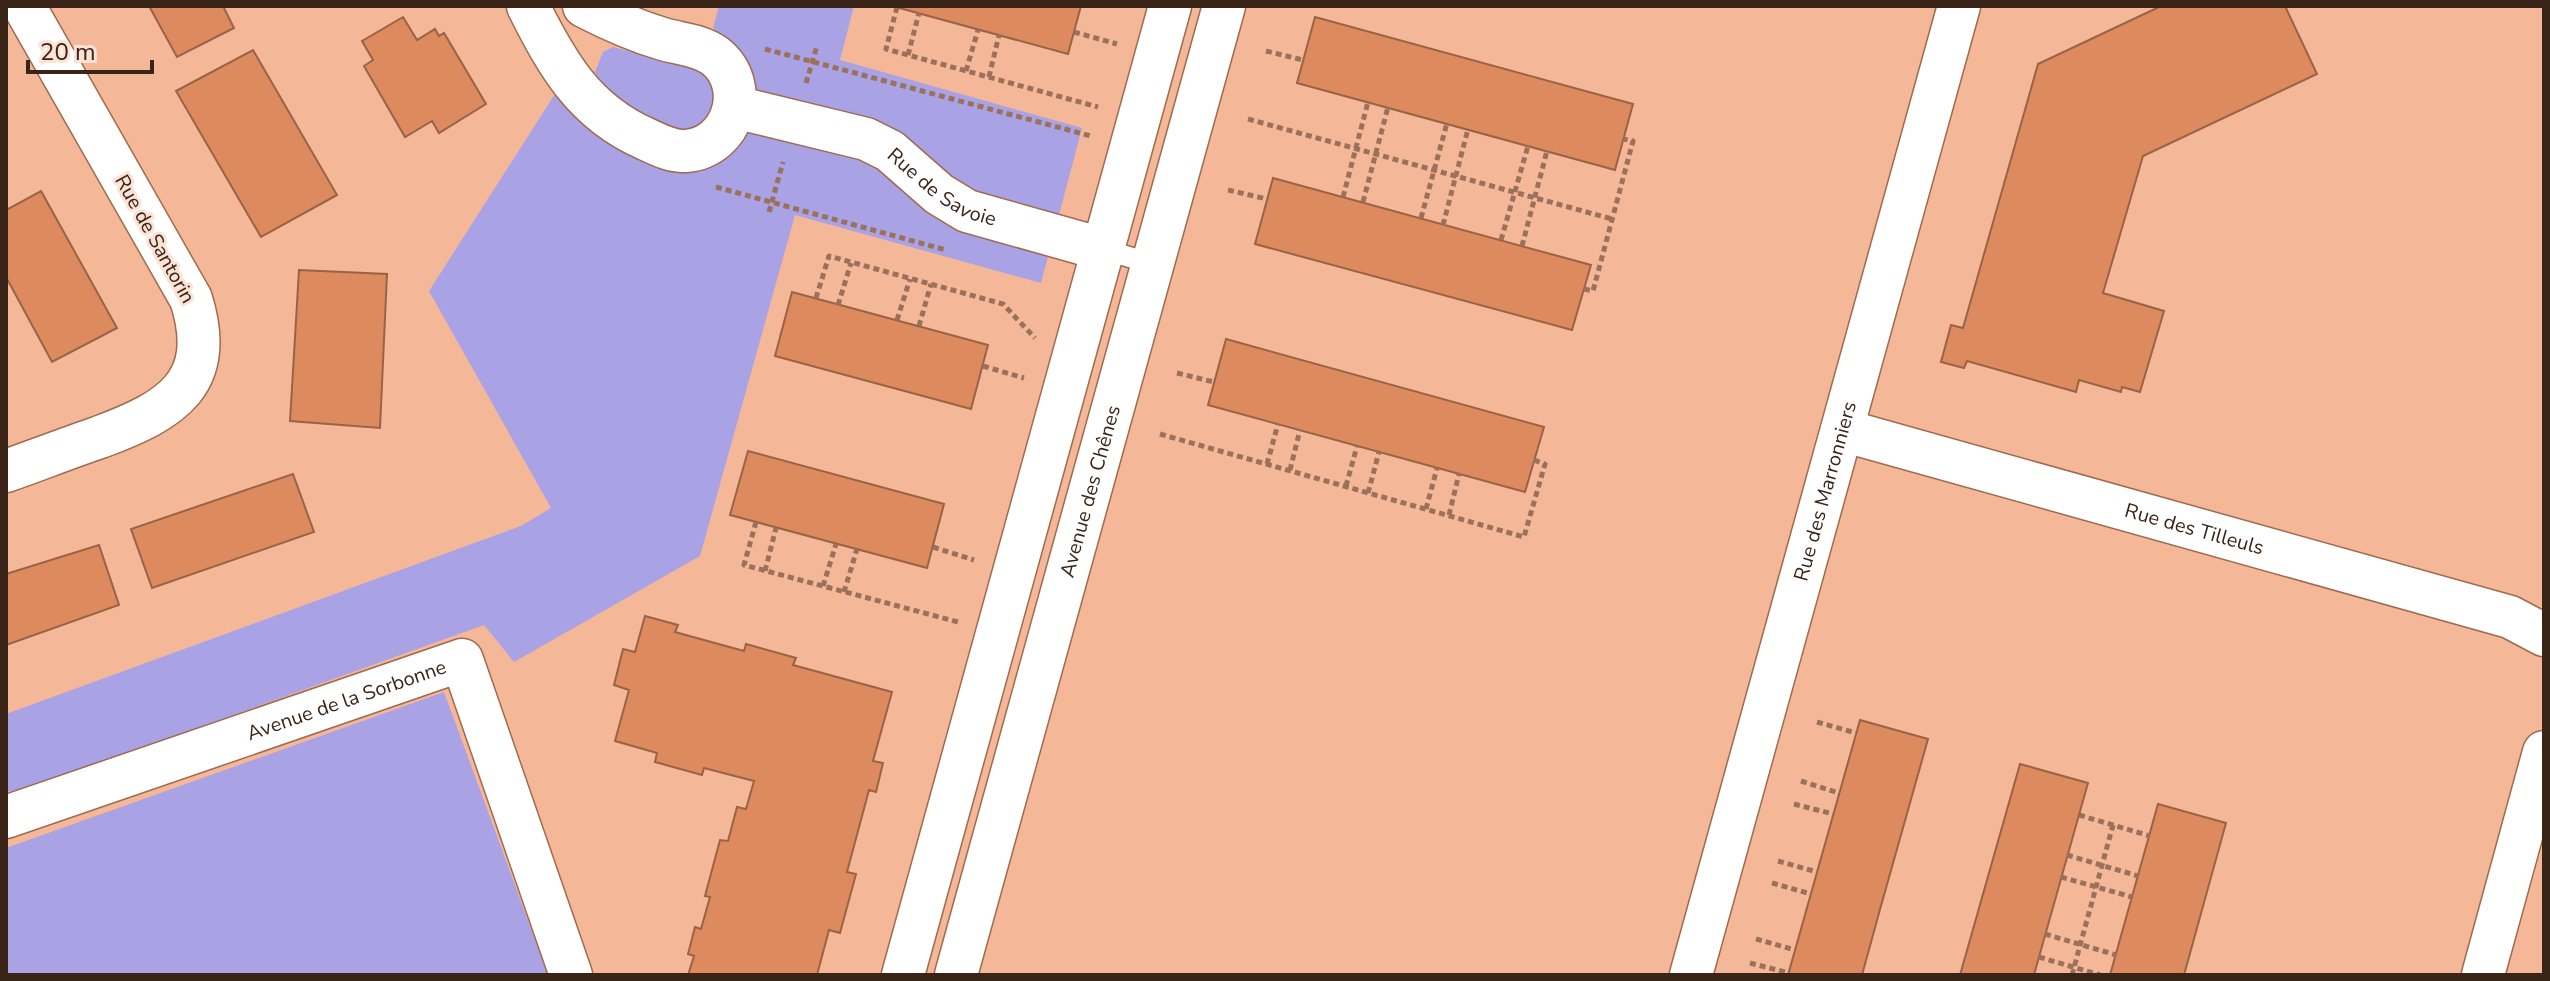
<svg xmlns="http://www.w3.org/2000/svg" width="2550" height="981" viewBox="0 0 2550 981" font-family="'Nunito Sans',sans-serif">
<style>
.green{fill:#a9a2e5}
.building{fill:#dc8a5e;stroke:#996346;stroke-width:2}
.lines{fill:none;stroke-linecap:round;stroke-linejoin:round}
.lane-casing{stroke:#a06a4d;stroke-width:23}
.street-casing{stroke:#a06a4d;stroke-width:45}
.path{stroke:#9b715b;stroke-width:5;stroke-dasharray:6 4;stroke-linecap:butt}
.lane{stroke:#fff;stroke-width:20}
.street{stroke:#fff;stroke-width:42}
.labels{text-anchor:middle;dominant-baseline:central;stroke-width:6;stroke-linejoin:round;paint-order:stroke}
.street-label{font-size:20px;fill:#3a2317;stroke:#fbe2d5}
</style>
<rect width="100%" height="100%" fill="#f4b899"/>
<!-- green -->
<path class="green" d="M 719,6 L 854,6 L 840,60 L 1082,128 L 1041,283 L 795,215 L 700,556 L 514,662 L 484,625 L 19,792 L 6,791 L 6,714 L 521,526 L 551,508 L 429,291 L 555,94 C 591,134 637,172 693,171 L 754,83 L 740,52 L 713,28 Z
M 613,47 L 704,70 C 721,91 717,131 683,131 C 669,131 620,103 609,94 C 602,88 599,80 595,72 L 603,52 Z
M 444,692 L 548,975 L 6,975 L 6,848 Z"/>
<!-- building -->
<path class="building" d="M 149,6 L 223,6 L 234,28 L 177,57 Z
M 892,6 L 1081,6 L 1068,54 Z
M 2161,6 L 2285,6 L 2317,74 L 2143,156 L 2103,293 L 2164,311 L 2140,392 L 2122,387 L 2121,392 L 2079,380 L 2076,392 L 1967,361 L 1964,368 L 1941,362 L 1951,325 L 1963,328 L 2038,64 Z
M 403,17 L 417,40 L 435,29 L 439,36 L 444,33 L 486,104 L 439,133 L 432,121 L 405,137 L 364,66 L 373,60 L 362,41 Z
M 1315,17 L 1633,104 L 1615,170 L 1297,83 Z
M 253,50 L 337,195 L 261,237 L 176,91 Z
M 1273,178 L 1591,265 L 1572,330 L 1255,244 Z
M 41,191 L 117,328 L 52,362 L 6,277 L 6,210 Z
M 299,270 L 387,274 L 380,428 L 290,421 Z
M 792,292 L 988,345 L 971,409 L 775,356 Z
M 1226,339 L 1544,427 L 1525,492 L 1208,405 Z
M 748,451 L 944,504 L 927,568 L 730,515 Z
M 293,474 L 314,532 L 152,588 L 131,529 Z
M 99,545 L 119,605 L 6,645 L 6,574 Z
M 645,616 L 678,625 L 675,632 L 744,651 L 746,644 L 796,658 L 793,665 L 892,692 L 873,761 L 883,763 L 876,792 L 869,790 L 847,872 L 856,874 L 840,933 L 829,930 L 817,975 L 688,975 L 694,956 L 688,954 L 695,927 L 701,929 L 710,897 L 705,896 L 720,840 L 728,841 L 737,807 L 746,809 L 754,781 L 704,768 L 702,775 L 655,762 L 657,753 L 615,741 L 629,690 L 614,685 L 623,649 L 635,652 Z
M 1860,720 L 1928,739 L 1879,913 L 1862,975 L 1788,975 Z
M 2020,764 L 2088,783 L 2039,957 L 2034,975 L 1960,975 Z
M 2158,804 L 2226,823 L 2184,975 L 2110,975 Z"/>
<g class="lines">
<!-- lane casing -->
<g class="lane-casing">
<path id="lane" d="M 1102,249 L 1153,264"/>
</g>
<!-- street casing -->
<g class="street-casing">
<g id="street">
<path d="M 528,6 C 557,64 584,112 646,139 C 659,145 672,152 686,151 C 734,147 752,85 715,56 C 700,45 680,44 663,39 C 636,31 609,19 584,6"/>
<path id="s1" d="M 735,107 L 866,139 L 890,151 L 939,194 L 967,211 L 1102,249"/>
<path id="s2" d="M 1842,430 L 2510,617 L 2544,635"/>
<path d="M 6,471 C 37,460 68,448 100,437 C 170,411 218,384 191,299 L 24,6"/>
<path id="s3" d="M 6,817 L 462,660 L 571,975"/>
<path d="M 903,975 L 1170,6"/>
<path id="s4" d="M 956,975 L 1224,6"/>
<path id="s5" d="M 1691,975 L 1959,6"/>
<path d="M 2483,975 L 2544,752"/>
</g>
</g>
<!-- path -->
<path class="path" d="M 897,7 L 886,49 L 1098,107
M 1074,32 L 1117,44
M 765,49 L 1091,136
M 1266,51 L 1303,60
M 908,55 L 919,13
M 966,71 L 978,30
M 989,77 L 999,35
M 806,83 L 817,46
M 1248,119 L 1612,219
M 716,187 L 946,250
M 1228,190 L 1267,199
M 1343,197 L 1368,102
M 1363,202 L 1388,107
M 769,212 L 783,162
M 1421,218 L 1447,123
M 1443,225 L 1468,129
M 1501,240 L 1528,146
M 1522,246 L 1547,151
M 1584,289 L 1593,291 L 1633,141 L 1623,139
M 816,298 L 829,256 L 1003,304 L 1035,338
M 838,305 L 851,263
M 897,320 L 910,279
M 919,326 L 931,284
M 983,366 L 1024,378
M 1177,373 L 1214,382
M 1160,434 L 1524,537 L 1545,464 L 1534,460
M 1267,464 L 1278,424
M 1290,470 L 1300,430
M 1346,486 L 1357,446
M 1368,493 L 1379,452
M 1426,509 L 1437,468
M 1449,515 L 1459,474
M 756,522 L 744,565 L 958,622
M 933,547 L 974,560
M 765,571 L 776,528
M 823,586 L 836,544
M 844,592 L 857,549
M 1817,722 L 1856,733
M 1801,781 L 1839,793
M 1794,804 L 1833,814
M 2079,815 L 2150,836
M 2067,855 L 2138,876
M 1778,861 L 1817,872
M 2061,877 L 2132,897
M 1772,883 L 1811,894
M 2045,934 L 2116,955
M 1756,939 L 1795,950
M 2039,957 L 2100,975
M 1750,963 L 1789,973
M 2072,975 L 2113,825"/>
<!-- lane -->
<use href="#lane" class="lane"/>
<!-- street -->
<use href="#street" class="street"/>
</g>
<g class="labels">
<!-- street labels -->
<g class="street-label">
<text stroke="none"><textPath href="#s1" startOffset="226">Rue de Savoie</textPath></text>
<text transform="translate(155 239) rotate(61)">Rue de Santorin</text>
<text stroke="none"><textPath href="#s4" startOffset="502">Avenue des Chênes</textPath></text>
<text stroke="none"><textPath href="#s5" startOffset="502">Rue des Marronniers</textPath></text>
<text stroke="none"><textPath href="#s2" startOffset="366">Rue des Tilleuls</textPath></text>
<text stroke="none"><textPath href="#s3" startOffset="360">Avenue de la Sorbonne</textPath></text>
</g>
</g>
<!-- border -->
<rect width="2550" height="981" fill="none" stroke="#3a2317" stroke-width="16"/>
<!-- scale -->
<path d="M28 60v12h124v-12" fill="none" stroke="#3a2317" stroke-width="4"/>
<text x="40" y="60" font-size="24" fill="#3a2317" stroke="#fbe2d5" stroke-width="6" paint-order="stroke">20 m</text>
</svg>
